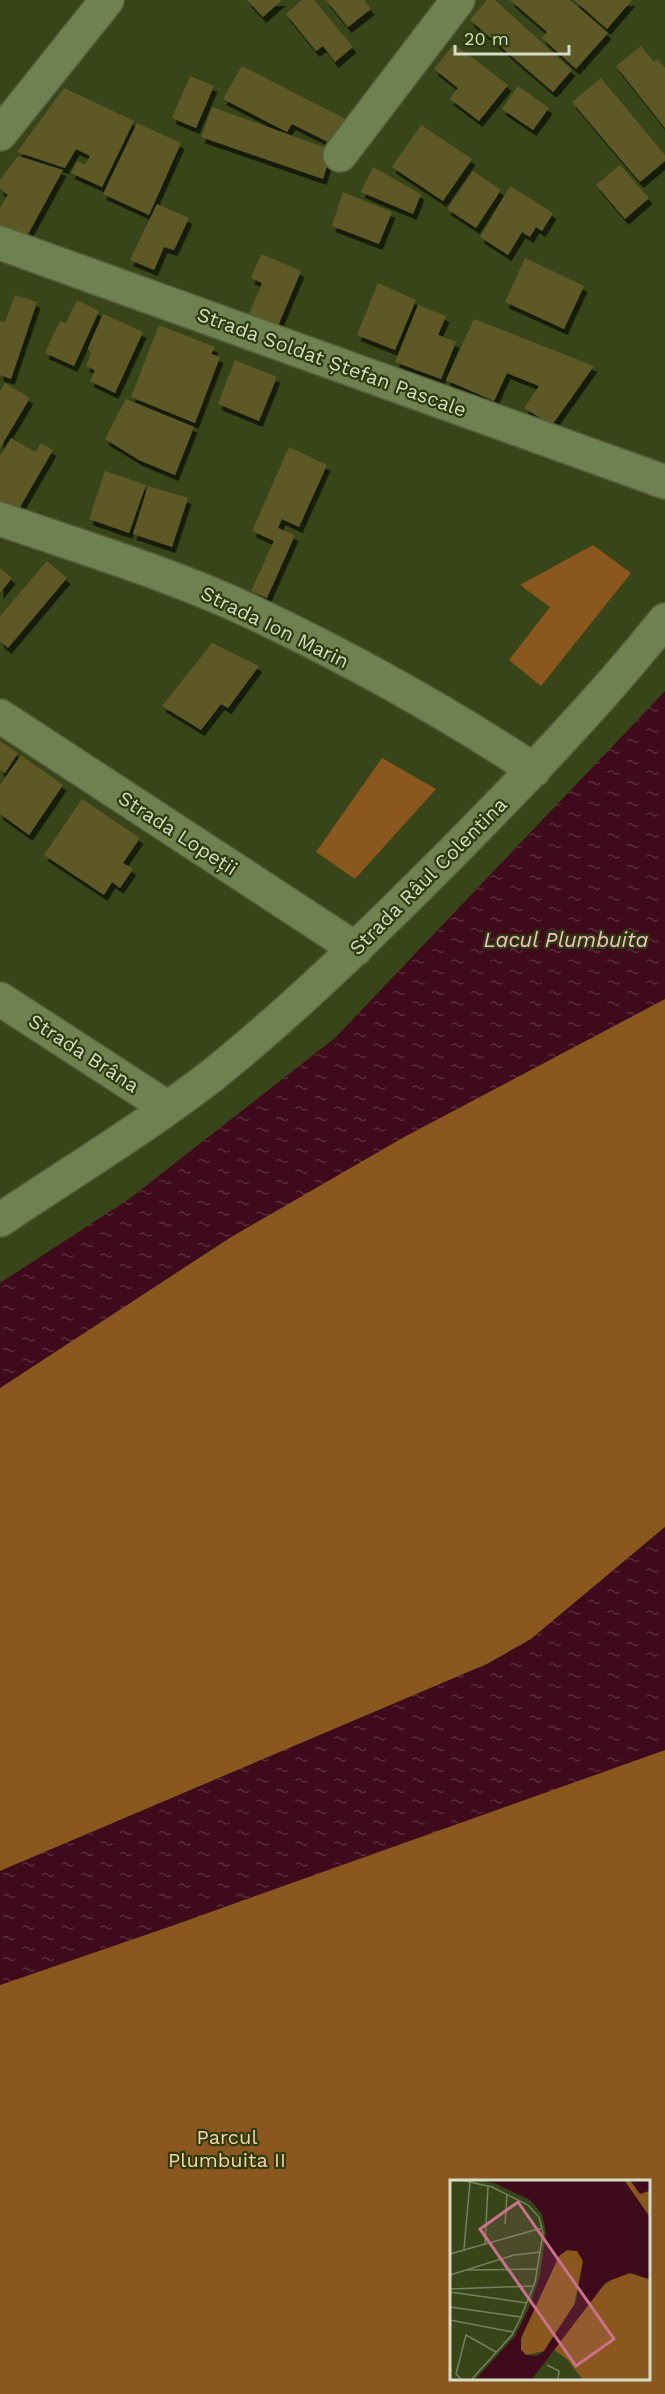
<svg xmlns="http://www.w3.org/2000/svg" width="665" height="2394" viewBox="0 0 665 2394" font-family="'Work Sans',sans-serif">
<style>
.park{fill:#8a571e;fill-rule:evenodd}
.water{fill:url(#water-ripples)}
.building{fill:#5d5928;filter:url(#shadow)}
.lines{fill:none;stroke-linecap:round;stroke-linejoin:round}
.minor-casing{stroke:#55603b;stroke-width:36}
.minor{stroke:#6f8051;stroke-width:33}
.labels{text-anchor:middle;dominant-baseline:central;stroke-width:4.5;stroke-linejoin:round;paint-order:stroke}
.street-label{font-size:20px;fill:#d4ddc5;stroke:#2d3b0d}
.park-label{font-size:20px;fill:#fad2ad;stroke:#2d3b0d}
.water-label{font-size:21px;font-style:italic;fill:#f7bfcb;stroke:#2d3b0d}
.inset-road{fill:none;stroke:#76825e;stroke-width:1.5}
.view{fill:#ca718b;fill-opacity:0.15;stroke:#ca718b;stroke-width:3}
.inset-edge{fill:none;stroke:#d4ddc5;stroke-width:3}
</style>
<defs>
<pattern id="water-ripples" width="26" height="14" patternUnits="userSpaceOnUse" patternTransform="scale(1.5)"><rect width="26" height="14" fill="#3f0a1c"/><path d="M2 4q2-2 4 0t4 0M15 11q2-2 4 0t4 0" fill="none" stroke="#5a2d3c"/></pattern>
<filter id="shadow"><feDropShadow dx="3.5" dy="6" stdDeviation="0" flood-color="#0009"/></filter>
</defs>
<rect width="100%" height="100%" fill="#374519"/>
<!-- park -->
<path class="park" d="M 593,545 L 631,573 L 541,686 L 509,660 L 550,607 L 520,585 Z
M 382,758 L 436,789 L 355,879 L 316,852 Z
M 665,999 L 665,1527 L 531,1639 L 487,1664 L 0,1871 L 0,1388 L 231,1237 L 404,1137 Z
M 665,1750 L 665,2394 L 0,2394 L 0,1985 L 177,1924 L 408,1840 ZM 452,2181 L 648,2181 L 648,2378 L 452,2378 Z"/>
<!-- water -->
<path class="water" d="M 665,691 L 665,999 L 404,1137 L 231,1237 L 0,1388 L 0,1283 L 129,1199 L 335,1038 Z
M 665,1527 L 665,1750 L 177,1924 L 0,1985 L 0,1871 L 487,1664 L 531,1639 Z"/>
<!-- building -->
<path class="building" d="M 247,0 L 282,0 L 263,17 Z
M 302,0 L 314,0 L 353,47 L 335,62 L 323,46 L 316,51 L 286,14 Z
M 326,0 L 364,0 L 371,9 L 348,27 Z
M 487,0 L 495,0 L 572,70 L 553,92 L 470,20 Z
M 510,0 L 570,0 L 608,33 L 576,69 L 542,38 L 547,32 Z
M 574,0 L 632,0 L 607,29 Z
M 454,44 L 508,85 L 479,121 L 450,99 L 458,88 L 434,69 Z
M 641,46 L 654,62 L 658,59 L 665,68 L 665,128 L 616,66 Z
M 242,66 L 349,121 L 334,145 L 292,124 L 287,132 L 223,99 Z
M 190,76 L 214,86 L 196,128 L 172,118 Z
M 601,78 L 665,155 L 665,161 L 640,182 L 572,102 Z
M 518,86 L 549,108 L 533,130 L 502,109 Z
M 64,88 L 134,121 L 102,187 L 71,173 L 77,161 L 85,165 L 90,156 L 76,149 L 65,168 L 17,152 Z
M 212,107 L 332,150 L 323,179 L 201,137 Z
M 137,123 L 181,143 L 149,215 L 103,194 Z
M 421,125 L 472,159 L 443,201 L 392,167 Z
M 18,156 L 63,170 L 27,236 L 0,225 L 0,208 L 8,195 L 0,189 L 0,180 Z
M 620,165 L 649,198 L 625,219 L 596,185 Z
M 373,167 L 421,194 L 413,214 L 361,192 Z
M 473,171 L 501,190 L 476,228 L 447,209 Z
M 510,186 L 553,213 L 542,231 L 536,227 L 530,237 L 522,232 L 508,255 L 480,237 Z
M 343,192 L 392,212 L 379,244 L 332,226 Z
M 157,204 L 189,218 L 174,250 L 164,247 L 154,270 L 130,260 Z
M 261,254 L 301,271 L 278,326 L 249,314 L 262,283 L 251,278 Z
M 525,258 L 584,286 L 564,329 L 505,302 Z
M 378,283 L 416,300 L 395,350 L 357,335 Z
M 15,295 L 37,302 L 11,379 L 0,375 L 0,321 L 5,322 Z
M 77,300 L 99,311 L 74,366 L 45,353 L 60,321 L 66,323 Z
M 418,305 L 446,316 L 438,335 L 456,342 L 441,379 L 395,362 Z
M 103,314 L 143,332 L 115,393 L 90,381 L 95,370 L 86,366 L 91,353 L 88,348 Z
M 474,319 L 594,366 L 552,425 L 524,408 L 539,386 L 507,373 L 494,401 L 446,380 Z
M 159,325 L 215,347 L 211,354 L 220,357 L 195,423 L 131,397 Z
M 235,360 L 277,377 L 259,421 L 218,404 Z
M 5,383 L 30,398 L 0,448 L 0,391 Z
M 126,399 L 194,427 L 175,475 L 139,460 L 105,439 Z
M 11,438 L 35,452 L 41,443 L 53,450 L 16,514 L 0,504 L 0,456 Z
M 289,447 L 327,465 L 299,527 L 282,519 L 278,528 L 295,535 L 267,598 L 251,591 L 274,541 L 252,531 Z
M 105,471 L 146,485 L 129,533 L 89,519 Z
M 148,486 L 188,498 L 172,547 L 133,534 Z
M 47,561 L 67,578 L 8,648 L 0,641 L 0,616 Z
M 0,568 L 12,578 L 0,593 Z
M 212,643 L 259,666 L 228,708 L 221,704 L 201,730 L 162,706 Z
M 0,741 L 18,753 L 5,773 L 0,770 Z
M 21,755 L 63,785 L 29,835 L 0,814 L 0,785 Z
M 82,799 L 140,838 L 123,863 L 133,869 L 120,888 L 112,882 L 104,895 L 44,855 Z"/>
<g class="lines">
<!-- minor casing -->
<g class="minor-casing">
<path id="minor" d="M 0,134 L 107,0
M 340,155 L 458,0
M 0,243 L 665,482
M 0,519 C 84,548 171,574 252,612 C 349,658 445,711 534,770
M 0,716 L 356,949
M 0,999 L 168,1108
M 0,1220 C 71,1172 146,1127 214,1074 C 297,1007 372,933 447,858 C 523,781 598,704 665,620"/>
</g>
<!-- minor -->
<use href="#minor" class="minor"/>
</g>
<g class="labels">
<!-- street labels -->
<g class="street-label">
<text transform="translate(332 362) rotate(20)">Strada Soldat Ștefan Pascale</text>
<text transform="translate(275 627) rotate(26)">Strada Ion Marin</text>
<text transform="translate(178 833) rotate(33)">Strada Lopeții</text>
<text transform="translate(428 876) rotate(-45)">Strada Râul Colentina</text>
<text transform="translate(84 1053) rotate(33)">Strada Brâna</text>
</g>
<!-- park labels -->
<g class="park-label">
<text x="227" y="2137">Parcul<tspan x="227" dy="23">Plumbuita II</tspan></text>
</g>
<!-- water labels -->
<g class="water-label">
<text x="566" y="939">Lacul Plumbuita</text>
</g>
</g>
<!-- overview -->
<g transform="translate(450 2180)">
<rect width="200" height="200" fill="#374519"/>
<path d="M 174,0 L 199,0 L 199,36 Z" fill="#8a571e"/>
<path d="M 117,70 L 127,71 L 133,81 L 124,125 L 94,171 L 76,175 L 71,170 L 71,158 L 109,76 ZM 180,93 L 199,99 L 199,199 L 132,199 L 117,179 L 104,170 L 148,110 L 166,96 Z" fill="#8a571e"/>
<path d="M 29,0 L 174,0 L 199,36 L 199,99 L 180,93 L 156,102 L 82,199 L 26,199 L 65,156 L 80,126 L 90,95 L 96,53 L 92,34 L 80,20 L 44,3 ZM 117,70 L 127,71 L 133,81 L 126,122 L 94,171 L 87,176 L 76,175 L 71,170 L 71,158 L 109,76 ZM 180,0 L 199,0 L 199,11 L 190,14 Z" fill="#3f0a1c" fill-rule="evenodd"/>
<path class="inset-road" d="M 11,0 L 42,7 L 78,25 L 89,37 L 93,53 L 85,102 L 71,137 L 62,155 L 22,199M 55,44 L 57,14M 35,64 L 38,6M 14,69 L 20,2M 0,74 L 92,48M 17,90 L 88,89M 0,95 L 64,75 L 91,72M 0,109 L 84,106M 0,112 L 77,123M 0,127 L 71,137M 0,140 L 63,152M 97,185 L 109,191 L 108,199M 11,199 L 6,194 L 16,155 L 46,172"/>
<path class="view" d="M 68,22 L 164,159 L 126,186 L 30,49 Z"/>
<rect width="200" height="200" class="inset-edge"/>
</g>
<!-- scale -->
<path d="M455 45v9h114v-9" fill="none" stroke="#d4ddc5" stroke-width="3"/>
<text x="464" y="45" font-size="18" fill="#d4ddc5" stroke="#2d3b0d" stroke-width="4.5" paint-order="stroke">20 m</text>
</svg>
